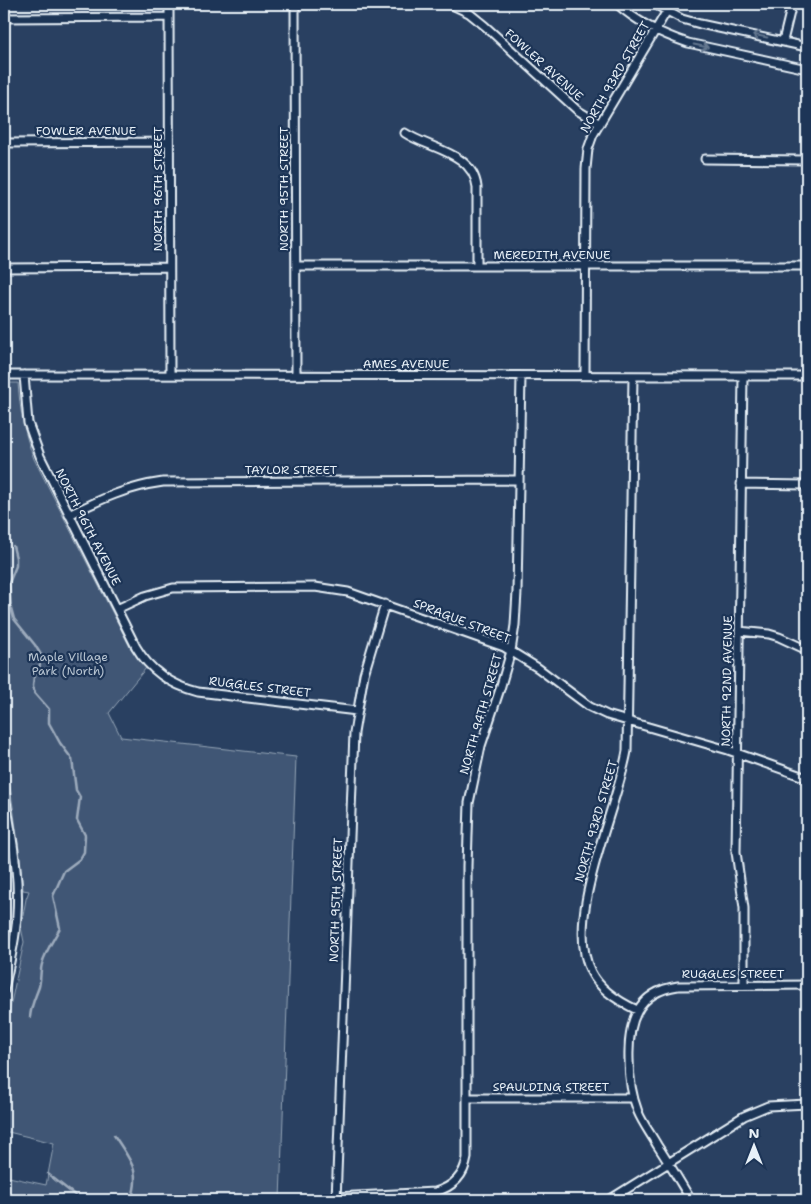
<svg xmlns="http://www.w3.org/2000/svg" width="811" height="1204" viewBox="0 0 811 1204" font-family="'Shantell Sans',sans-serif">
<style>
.green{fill:#415774;stroke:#94a4b6}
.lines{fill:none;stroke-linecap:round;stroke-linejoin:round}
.stream{stroke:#9dabbd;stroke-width:2.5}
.street-casing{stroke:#e8f1f8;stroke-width:11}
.street{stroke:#1d3557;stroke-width:7}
.oneway{stroke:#64778f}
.labels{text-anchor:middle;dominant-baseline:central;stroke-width:4.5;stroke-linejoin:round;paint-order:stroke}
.street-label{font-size:12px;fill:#e8f1f8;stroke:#1d3557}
.park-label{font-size:12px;fill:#b6c3d0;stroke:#1d3557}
</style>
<rect width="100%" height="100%" fill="#294061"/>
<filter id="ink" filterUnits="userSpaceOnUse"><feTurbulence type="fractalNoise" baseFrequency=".02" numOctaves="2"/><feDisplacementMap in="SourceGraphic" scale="10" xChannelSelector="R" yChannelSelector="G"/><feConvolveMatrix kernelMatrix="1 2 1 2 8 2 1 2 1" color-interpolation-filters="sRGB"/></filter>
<g filter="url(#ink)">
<!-- green -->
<path class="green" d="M 4,383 L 18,383 C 20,410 24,433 34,459 L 130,647 L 146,668 L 109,713 L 121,737 L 296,757 L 280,1200 L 4,1200 L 4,1176 L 46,1185 L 54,1143 L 4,1131 L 4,1036 L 24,942 L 21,927 L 26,899 L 29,891 L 23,890 L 20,857 L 4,743 Z"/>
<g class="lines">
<!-- stream -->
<path class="stream" d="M 13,546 L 16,558 L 16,566 L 9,583 L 11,608 L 14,619 L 35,645 L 41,655 L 39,671 L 34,676 L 33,686 L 35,693 L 49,709 L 49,723 L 60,743 L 72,759 L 76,790 L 80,797 L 77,820 L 85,835 L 84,852 L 80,859 L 64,871 L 53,896 L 60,928 C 54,939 45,952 42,964 C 40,971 41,979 39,987 C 35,998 31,1005 30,1017
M 114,1135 C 129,1159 142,1170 131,1200
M 48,1174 L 81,1200
M 115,1200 L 122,1200"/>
<!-- street casing -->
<g class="street-casing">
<path id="street" d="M 169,4 L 170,374
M 295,4 L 296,375
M 450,4 L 469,13 L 485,26 L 577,110 L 600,124
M 617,4 C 638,23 661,34 688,43 L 807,69
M 654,4 L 682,19 L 700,24 L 807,47
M 4,18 L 169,17
M 783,41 L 792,4
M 405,133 C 429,149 473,152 477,187 L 477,266
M 4,143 L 169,142
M 705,159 L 807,160
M 296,266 L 807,266
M 4,268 L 169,267
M 4,375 C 272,374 539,377 807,376
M 24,375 L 28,423 L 40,456 L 136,647 C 150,671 171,685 198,692 L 357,711
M 585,375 L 586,169 L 588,149 L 593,135 L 671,4
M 633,376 L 627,751 C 617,810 563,918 591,972 C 600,990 620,1002 637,1010
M 743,376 L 736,852 L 744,908 L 744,985
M 741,484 L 807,485
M 69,515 C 101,499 127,487 163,482 L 518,480
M 117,609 L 145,596 L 173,588 L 315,587 L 348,592 L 504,647 L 538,668 L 590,707 L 607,715 L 728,750 L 807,778
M 739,631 L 769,634 L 779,637 L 807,650
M 4,788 C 10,829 20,872 17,914 C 16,940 9,965 4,990
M 468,1098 L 633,1098
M 336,1197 L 435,1192 C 453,1187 464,1176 467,1158 L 467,866 L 469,803 L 481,746 L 500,689 L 511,651 L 515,625 L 517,592 L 521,376
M 336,1200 L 354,733 L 364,674 L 385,604
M 609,1200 L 744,1116 L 768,1106 L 807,1104
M 691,1200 C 680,1182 669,1163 657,1145 C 651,1134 643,1124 638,1112 C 631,1094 629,1078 629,1059 C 628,1023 636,992 678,986 L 807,985"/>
</g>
<!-- street -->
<use href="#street" class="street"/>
</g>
<!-- one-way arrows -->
<defs><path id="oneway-shaft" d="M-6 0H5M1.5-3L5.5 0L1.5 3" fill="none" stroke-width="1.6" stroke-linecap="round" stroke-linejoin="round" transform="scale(1.25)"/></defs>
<g class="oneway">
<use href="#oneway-shaft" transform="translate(760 36) rotate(-169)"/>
<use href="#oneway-shaft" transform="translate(701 46) rotate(12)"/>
</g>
</g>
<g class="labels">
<!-- street labels -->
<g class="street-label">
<text transform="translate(544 65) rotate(42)">FOWLER AVENUE</text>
<text transform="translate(615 77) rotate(-60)">NORTH 93RD STREET</text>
<text x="86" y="131">FOWLER AVENUE</text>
<text transform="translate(158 189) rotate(-90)">NORTH 96TH STREET</text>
<text transform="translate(284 189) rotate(-90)">NORTH 95TH STREET</text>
<text x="552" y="255">MEREDITH AVENUE</text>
<text x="406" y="364">AMES AVENUE</text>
<text x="291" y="470">TAYLOR STREET</text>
<text transform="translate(88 527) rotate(63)">NORTH 96TH AVENUE</text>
<text transform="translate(462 621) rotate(21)">SPRAGUE STREET</text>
<text transform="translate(727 681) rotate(-89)">NORTH 92ND AVENUE</text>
<text transform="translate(260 687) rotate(7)">RUGGLES STREET</text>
<text transform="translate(481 714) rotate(-74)">NORTH 94TH STREET</text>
<text transform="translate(596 821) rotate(-74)">NORTH 93RD STREET</text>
<text transform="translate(336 900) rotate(-88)">NORTH 95TH STREET</text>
<text x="733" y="974">RUGGLES STREET</text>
<text x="551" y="1087">SPAULDING STREET</text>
</g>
<!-- park labels -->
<g class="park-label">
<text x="68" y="657">Maple Village<tspan x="68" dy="14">Park (North)</tspan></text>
</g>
</g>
<!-- margin -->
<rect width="811" height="1204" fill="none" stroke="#1d3557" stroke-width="20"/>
<rect x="10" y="10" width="791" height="1184" fill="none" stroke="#e8f1f8" stroke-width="2" filter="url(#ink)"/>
<!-- north arrow -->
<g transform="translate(754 1146)" stroke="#1d3557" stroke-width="4" paint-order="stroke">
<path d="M0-4L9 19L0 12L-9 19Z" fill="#e8f1f8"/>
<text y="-8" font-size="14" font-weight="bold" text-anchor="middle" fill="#e8f1f8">N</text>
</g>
</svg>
